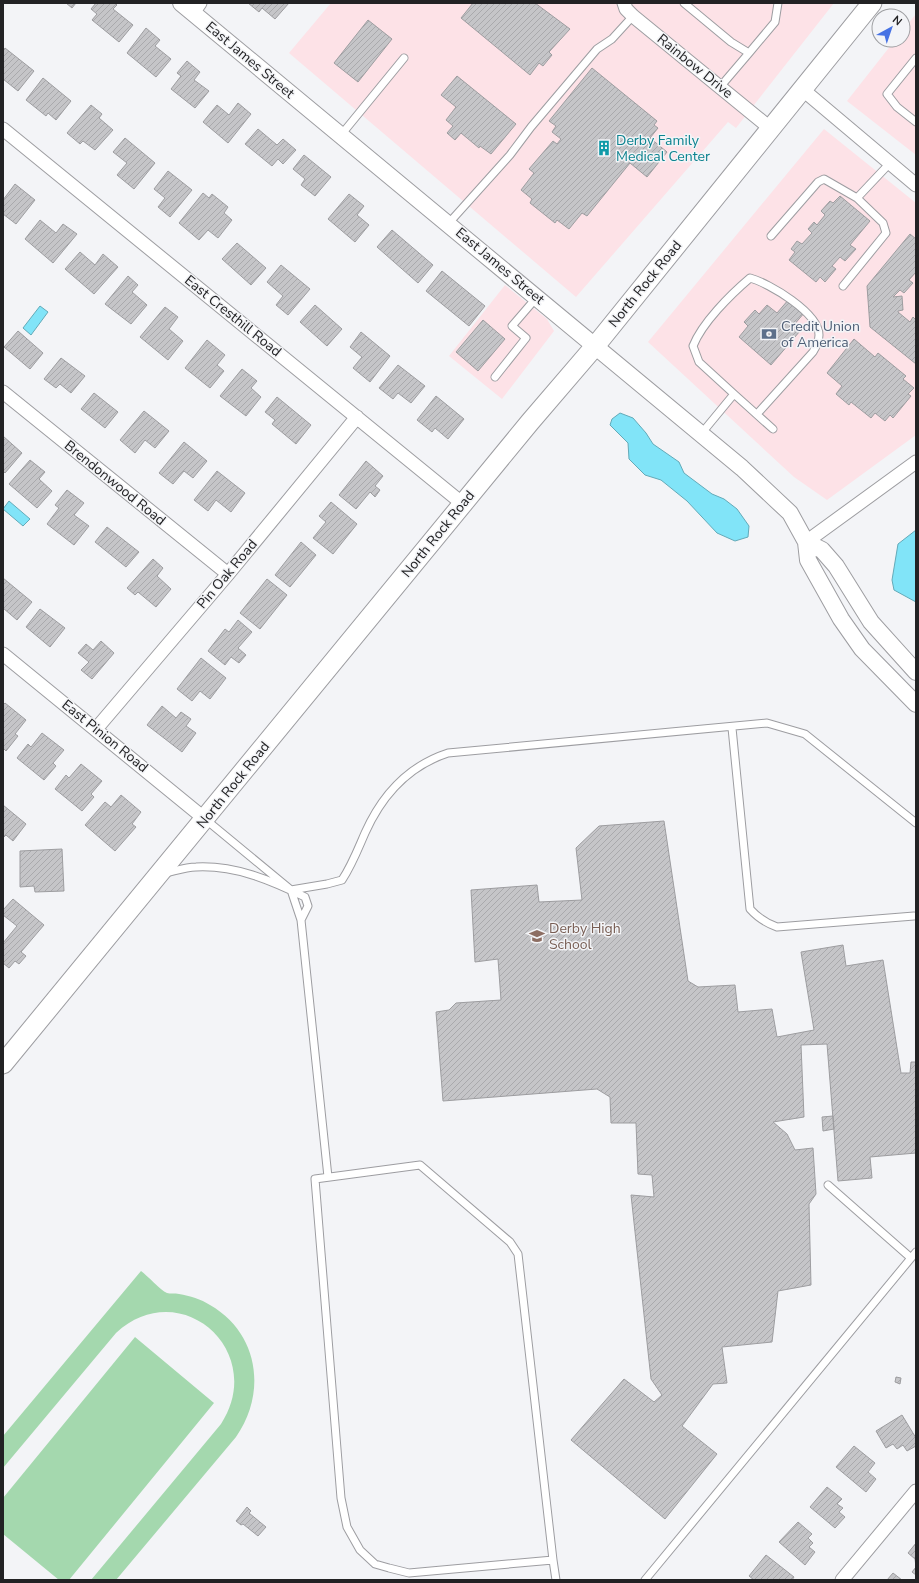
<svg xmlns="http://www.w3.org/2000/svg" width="919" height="1583" viewBox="0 0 919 1583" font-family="'Nunito Sans',sans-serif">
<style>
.commercial{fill:#fde2e7}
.green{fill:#a4d8ae}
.water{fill:#81e4f8;stroke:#64aab8}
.building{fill:url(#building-hatch);stroke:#9d9da0}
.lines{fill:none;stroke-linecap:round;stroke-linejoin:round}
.service-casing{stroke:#9d9da1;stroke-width:9}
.minor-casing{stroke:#9d9da1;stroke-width:15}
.tertiary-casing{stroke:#9d9da1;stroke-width:18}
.secondary-casing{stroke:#9d9da1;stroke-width:21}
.service{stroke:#fff;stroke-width:7}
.minor{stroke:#fff;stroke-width:13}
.tertiary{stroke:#fff;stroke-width:16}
.secondary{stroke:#fff;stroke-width:19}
.labels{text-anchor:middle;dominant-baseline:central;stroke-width:3;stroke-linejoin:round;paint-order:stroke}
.street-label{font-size:14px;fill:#222224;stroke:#f3f4f7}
.culture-label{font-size:14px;fill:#0d838f;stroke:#f3f4f7;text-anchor:start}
.service-label{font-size:14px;fill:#4e5e75;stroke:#f3f4f7;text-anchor:start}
.education-label{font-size:14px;fill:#785e54;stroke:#f3f4f7;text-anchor:start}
</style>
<defs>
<pattern id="building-hatch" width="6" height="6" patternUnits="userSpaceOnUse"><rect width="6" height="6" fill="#c5c5c8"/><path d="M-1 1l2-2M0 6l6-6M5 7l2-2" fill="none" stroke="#a9a9ac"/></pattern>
</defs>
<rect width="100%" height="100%" fill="#f3f4f7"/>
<!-- commercial -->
<path class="commercial" d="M 331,3 L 834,3 L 736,128 L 728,122 L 576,297 L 289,53 Z
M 916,14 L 916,155 L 847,101 L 895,40 L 903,40 L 903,30 Z
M 824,129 L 916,203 L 916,435 L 827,500 L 794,477 L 648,342 Z
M 505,285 L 547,319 L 554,331 L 502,399 L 449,356 Z"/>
<!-- green -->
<path class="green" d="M 141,1271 C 148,1276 160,1290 167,1293 C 170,1294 175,1293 179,1294 C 190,1296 201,1299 210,1305 C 259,1333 267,1393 236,1437 L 116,1580 L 91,1580 L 221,1424 C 268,1351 180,1274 116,1333 L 3,1468 L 3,1436 Z
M 135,1337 L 214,1403 L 69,1580 L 59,1580 L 3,1534 L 3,1498 Z"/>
<!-- water -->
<path class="water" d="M 40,306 L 48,312 L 31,335 L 23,328 Z
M 620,413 L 633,418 L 646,433 L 653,444 L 679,462 L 684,473 L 712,494 L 724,499 L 737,509 L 749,526 L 748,537 L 735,541 L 717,533 L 687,501 L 661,480 L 645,475 L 629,459 L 628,443 L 610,425 L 612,419 Z
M 9,501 L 30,519 L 23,526 L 3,509 Z
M 916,530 L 916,602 L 894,590 L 892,580 L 898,544 Z"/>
<!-- building -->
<path class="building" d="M 66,3 L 76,3 L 72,8 Z
M 96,3 L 115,3 L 117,5 L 113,9 L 133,25 L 119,42 L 92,20 L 97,14 L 91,9 Z
M 248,3 L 289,3 L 275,19 L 262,8 L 259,12 Z
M 473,3 L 535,3 L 570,29 L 549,52 L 552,55 L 543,66 L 539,63 L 530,75 L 461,18 Z
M 368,20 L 392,39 L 358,82 L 334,63 Z
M 146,28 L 160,40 L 155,46 L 171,59 L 156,77 L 127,53 Z
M 5,48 L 34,71 L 18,91 L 3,79 L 3,51 Z
M 187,61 L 200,72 L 194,80 L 209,91 L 195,108 L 171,89 L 181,76 L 177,73 Z
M 592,68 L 657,121 L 654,125 L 658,128 L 650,138 L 667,152 L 647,177 L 630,163 L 587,216 L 582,213 L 569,229 L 557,220 L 555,223 L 530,203 L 532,199 L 521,190 L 534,173 L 529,169 L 553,141 L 557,144 L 561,139 L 552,132 L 556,126 L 549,121 Z
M 457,76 L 516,124 L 491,154 L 480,146 L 479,148 L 461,133 L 455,140 L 447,133 L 453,126 L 446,120 L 456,107 L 441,95 Z
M 43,78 L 71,101 L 56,120 L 48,113 L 46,116 L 26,100 Z
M 238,103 L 251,114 L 228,143 L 203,122 L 217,105 L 229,115 Z
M 91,105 L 102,114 L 99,118 L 113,130 L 95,150 L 83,141 L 80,144 L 67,133 Z
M 258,129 L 277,145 L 283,139 L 296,150 L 283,164 L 278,159 L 272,166 L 245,144 Z
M 125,138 L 155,163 L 134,189 L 117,175 L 127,163 L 113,152 Z
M 304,155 L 331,177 L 315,196 L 301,185 L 305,179 L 293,169 Z
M 168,171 L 192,190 L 170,217 L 158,207 L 165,198 L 154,189 Z
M 15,184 L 35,200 L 16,224 L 3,214 L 3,200 Z
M 203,193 L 209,198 L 212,194 L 228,207 L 224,213 L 232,220 L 218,238 L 208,230 L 199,240 L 179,223 Z
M 349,194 L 364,206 L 357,215 L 369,225 L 355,242 L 328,219 Z
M 840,196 L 870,221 L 850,245 L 856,249 L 845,261 L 840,257 L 832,266 L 836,269 L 825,282 L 820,277 L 816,282 L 789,260 L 795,252 L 791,249 L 797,241 L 802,244 L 812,233 L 808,229 L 814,222 L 817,225 L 825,215 L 821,211 L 830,201 L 833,203 Z
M 40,220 L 56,233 L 63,224 L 77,234 L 53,263 L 25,239 Z
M 392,230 L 433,265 L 418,283 L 377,247 Z
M 910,234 L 916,239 L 916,272 L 909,280 L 913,283 L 904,293 L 900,290 L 893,297 L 902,296 L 903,310 L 898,311 L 898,312 L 910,322 L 913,317 L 916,320 L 916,364 L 870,327 L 867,286 Z
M 237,243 L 266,268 L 251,285 L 222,259 Z
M 80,252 L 95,265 L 103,254 L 118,267 L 94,294 L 65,269 Z
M 281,265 L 310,289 L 288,315 L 276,305 L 283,296 L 267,282 Z
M 442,271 L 485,306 L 469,326 L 426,291 Z
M 128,276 L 138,285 L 132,292 L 147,305 L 131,324 L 105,304 Z
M 789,299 L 805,312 L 793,326 L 800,331 L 771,365 L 739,337 L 748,326 L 744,322 L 755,310 L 759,314 L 767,305 L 777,313 Z
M 315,305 L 342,329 L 327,346 L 300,322 Z
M 165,307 L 178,317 L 169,329 L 183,341 L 168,360 L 140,337 Z
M 483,320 L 505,339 L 478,371 L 456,352 Z
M 18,331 L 43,353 L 30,369 L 4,347 Z
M 361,332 L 390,356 L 370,382 L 353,368 L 362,357 L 350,347 Z
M 854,339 L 875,357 L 878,353 L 906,376 L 903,379 L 914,388 L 908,394 L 911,396 L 893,418 L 890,415 L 885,421 L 875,413 L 871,418 L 851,402 L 849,405 L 836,394 L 842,386 L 827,373 Z
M 207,340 L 225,355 L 217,365 L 224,371 L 210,388 L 185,368 Z
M 61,358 L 85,376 L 71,393 L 60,384 L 56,388 L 44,379 Z
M 398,365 L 425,386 L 411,403 L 398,393 L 393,399 L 379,388 Z
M 242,369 L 257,381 L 251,388 L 261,397 L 246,416 L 220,396 Z
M 94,393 L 118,412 L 105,428 L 81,409 Z
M 436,396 L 464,419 L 448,439 L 435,428 L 432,432 L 417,420 Z
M 277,397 L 311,425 L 296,444 L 272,424 L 275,420 L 265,412 Z
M 144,411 L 169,431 L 155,448 L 145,440 L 135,453 L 120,440 Z
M 3,436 L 22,453 L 5,473 L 3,471 Z
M 184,442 L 207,461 L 193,478 L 184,471 L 173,484 L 159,473 Z
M 30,460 L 45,472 L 39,479 L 52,491 L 37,508 L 9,484 Z
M 366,461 L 383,476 L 375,486 L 380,490 L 375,497 L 370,492 L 356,509 L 339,495 Z
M 217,471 L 245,493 L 231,512 L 216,500 L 208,511 L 194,500 Z
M 67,490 L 84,503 L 74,515 L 89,526 L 74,545 L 47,524 L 59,508 L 55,505 Z
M 331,502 L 357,524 L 333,554 L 313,538 L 326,522 L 319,516 Z
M 107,527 L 139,552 L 126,567 L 95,542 Z
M 301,542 L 316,555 L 290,587 L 275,575 Z
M 153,559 L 163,568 L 157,576 L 171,589 L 156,607 L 138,592 L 135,595 L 127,588 Z
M 3,578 L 32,602 L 17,620 L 3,608 Z
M 267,579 L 287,595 L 260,629 L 240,613 Z
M 40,609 L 65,628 L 50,647 L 26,627 Z
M 238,620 L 252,632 L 238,648 L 246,655 L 239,663 L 231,657 L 225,665 L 208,651 L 225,629 L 229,632 Z
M 101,641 L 114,653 L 92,679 L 81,670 L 89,662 L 78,653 L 86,644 L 93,650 Z
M 201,658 L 226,678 L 210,699 L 200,691 L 192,701 L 177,689 Z
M 5,703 L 26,720 L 15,734 L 18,736 L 6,751 L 3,748 L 3,705 Z
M 162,706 L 176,718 L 181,712 L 191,719 L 186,726 L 196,733 L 182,752 L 147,725 Z
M 42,733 L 64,750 L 53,763 L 56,766 L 44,780 L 17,758 L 28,744 L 31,747 Z
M 81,764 L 102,781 L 91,794 L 94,797 L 82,811 L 55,789 L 66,775 L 69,778 Z
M 121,795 L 141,812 L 132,824 L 136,827 L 115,851 L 85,825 L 105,802 L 111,807 Z
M 3,805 L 26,824 L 13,841 L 6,835 L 3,838 Z
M 664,821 L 688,981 L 698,987 L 735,985 L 738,1012 L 772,1009 L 777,1037 L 814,1030 L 801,952 L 843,945 L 846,966 L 883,960 L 901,1073 L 910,1073 L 911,1062 L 916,1062 L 916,1153 L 870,1157 L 872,1178 L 838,1181 L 827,1044 L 801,1045 L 804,1117 L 773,1122 L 787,1134 L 795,1150 L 813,1148 L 816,1194 L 809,1204 L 811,1285 L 778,1291 L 772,1342 L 722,1347 L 727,1383 L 713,1384 L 682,1426 L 717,1454 L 665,1519 L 571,1440 L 624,1379 L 654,1402 L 662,1395 L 651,1379 L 631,1195 L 654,1197 L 652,1175 L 638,1174 L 636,1123 L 611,1123 L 610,1097 L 597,1089 L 443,1101 L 436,1012 L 449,1010 L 456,1003 L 501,1000 L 498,959 L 475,962 L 471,890 L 537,885 L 539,902 L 582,900 L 576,848 L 599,826 Z
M 62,849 L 64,891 L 35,892 L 34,886 L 20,887 L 20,851 Z
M 13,899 L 44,925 L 21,952 L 26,956 L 19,964 L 15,961 L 9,968 L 3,963 L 3,943 L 17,926 L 3,915 L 3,910 Z
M 833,1116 L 834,1129 L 823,1131 L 822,1117 Z
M 896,1377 L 901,1378 L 900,1384 L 895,1382 Z
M 902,1415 L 916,1438 L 916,1446 L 907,1451 L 903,1445 L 897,1449 L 893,1444 L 886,1448 L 876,1431 Z
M 854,1446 L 875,1463 L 868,1472 L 876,1479 L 866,1492 L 836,1467 Z
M 827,1487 L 842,1499 L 837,1504 L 843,1508 L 839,1512 L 845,1517 L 835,1528 L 810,1507 Z
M 247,1507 L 251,1511 L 249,1513 L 266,1527 L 258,1536 L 243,1524 L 241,1525 L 236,1521 Z
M 798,1522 L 812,1534 L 808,1538 L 813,1543 L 809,1547 L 815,1552 L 805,1565 L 779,1542 Z
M 916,1543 L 916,1575 L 912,1572 L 916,1567 L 915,1559 L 908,1553 Z
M 766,1555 L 794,1577 L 792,1580 L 754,1580 L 749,1576 Z
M 893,1573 L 902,1580 L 887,1580 Z"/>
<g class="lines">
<!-- service casing -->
<g class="service-casing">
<path id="service" d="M 684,3 L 731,42 L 749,53 L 775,22 L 778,3
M 916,58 L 887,94 L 897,107 L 916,122
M 720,87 L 749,53
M 341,135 L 404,58
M 448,224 L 510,155 L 531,127 L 597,49 L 612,39 L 633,16
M 771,236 L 818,182 L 824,179 L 857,198 L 890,163
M 843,286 L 886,233 L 883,223 L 857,198
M 495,377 L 526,338 L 512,326 L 537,297
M 734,394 L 699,362 L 693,346 C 702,323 730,295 750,278 C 769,283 819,313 819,335 C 819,342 816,347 813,352 L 757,414
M 701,434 L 734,394 L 773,429
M 732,728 L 750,909 C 758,918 766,923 777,927 L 914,916
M 205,819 L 291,890 L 301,920 L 328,1177
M 166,873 C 175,871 186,867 196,867 C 235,865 270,880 305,897 L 308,906 L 301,920
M 291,890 L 327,884 L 342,880 C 352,865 358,849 365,833 C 382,795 408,766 448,753 L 767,723 L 805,734 L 916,823
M 420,1165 L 510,1242 L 518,1254 L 553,1560 L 409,1573 L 389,1568 L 375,1564 L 360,1550 L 347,1527 L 341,1498 L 315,1179 Z
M 828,1185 L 911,1258
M 553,1560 L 556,1580
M 645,1580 L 916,1252"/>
</g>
<!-- minor casing -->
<g class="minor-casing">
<path id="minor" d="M 624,3 L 626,9 L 633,16 L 770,128
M 193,13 L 200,3
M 802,89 L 916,185
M 3,129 L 463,504
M 3,392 L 228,574
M 806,542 L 916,462
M 3,654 L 205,819
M 96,729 L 228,574 L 357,417
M 842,1580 L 916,1491"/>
</g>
<!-- tertiary casing -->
<g class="tertiary-casing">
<path id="tertiary" d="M 181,3 L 742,468 L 790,513 L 806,542
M 916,672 L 871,622 L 836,566 L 822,550 L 806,542 L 808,560 L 841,619 L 862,649 L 916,704"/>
</g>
<!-- secondary casing -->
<g class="secondary-casing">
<path id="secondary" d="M 3,1064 L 530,422 L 596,345 L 872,3"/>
</g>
<!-- service -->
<use href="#service" class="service"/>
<!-- minor -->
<use href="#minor" class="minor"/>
<!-- tertiary -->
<use href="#tertiary" class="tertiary"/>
<!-- secondary -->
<use href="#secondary" class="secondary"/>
</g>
<!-- icons -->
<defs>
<g id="building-bare" transform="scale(1.2)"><path d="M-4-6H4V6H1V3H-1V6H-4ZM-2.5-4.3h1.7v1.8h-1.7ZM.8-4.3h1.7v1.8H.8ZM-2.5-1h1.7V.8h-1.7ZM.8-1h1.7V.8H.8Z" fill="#0f9aa8" stroke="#f3f4f7" stroke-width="2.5" paint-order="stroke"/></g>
<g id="bank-bare" transform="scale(1.2)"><path d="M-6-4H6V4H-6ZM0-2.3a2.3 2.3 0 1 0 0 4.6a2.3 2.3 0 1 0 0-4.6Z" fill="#5c6f8a" stroke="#f3f4f7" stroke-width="2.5" paint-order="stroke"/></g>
<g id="school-bare" transform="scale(1.2)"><path d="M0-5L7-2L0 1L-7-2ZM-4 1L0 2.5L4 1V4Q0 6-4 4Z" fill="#8d6e63" stroke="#f3f4f7" stroke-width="2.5" paint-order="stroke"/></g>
</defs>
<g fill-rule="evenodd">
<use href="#building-bare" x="604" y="148"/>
<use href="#bank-bare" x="769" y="334"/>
<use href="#school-bare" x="537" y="936"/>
</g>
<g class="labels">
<!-- street labels -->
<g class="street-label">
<text transform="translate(250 60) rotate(40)">East James Street</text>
<text transform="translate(695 66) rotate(39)">Rainbow Drive</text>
<text transform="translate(500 266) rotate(40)">East James Street</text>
<text transform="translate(645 284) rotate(-51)">North Rock Road</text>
<text transform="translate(233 316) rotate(39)">East Cresthill Road</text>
<text transform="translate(115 483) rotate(39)">Brendonwood Road</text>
<text transform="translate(438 534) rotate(-51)">North Rock Road</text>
<text transform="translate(227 574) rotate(-50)">Pin Oak Road</text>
<text transform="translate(105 736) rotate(39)">East Pinion Road</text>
<text transform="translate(233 785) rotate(-51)">North Rock Road</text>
</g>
<!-- culture labels -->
<g class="culture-label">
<text x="616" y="140">Derby Family<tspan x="616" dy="16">Medical Center</tspan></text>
</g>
<!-- service labels -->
<g class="service-label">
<text x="781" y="326">Credit Union<tspan x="781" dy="16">of America</tspan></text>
</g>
<!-- education labels -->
<g class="education-label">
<text x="549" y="928">Derby High<tspan x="549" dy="16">School</tspan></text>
</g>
</g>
<!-- border -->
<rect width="919" height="1583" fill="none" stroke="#222224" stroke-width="8"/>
<!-- north arrow -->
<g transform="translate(891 28) rotate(40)"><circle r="19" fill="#f3f4f7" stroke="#9fa0a3"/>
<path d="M0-3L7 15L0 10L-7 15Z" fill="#4672e4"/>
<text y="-6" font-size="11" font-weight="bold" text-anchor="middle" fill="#222224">N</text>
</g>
</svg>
